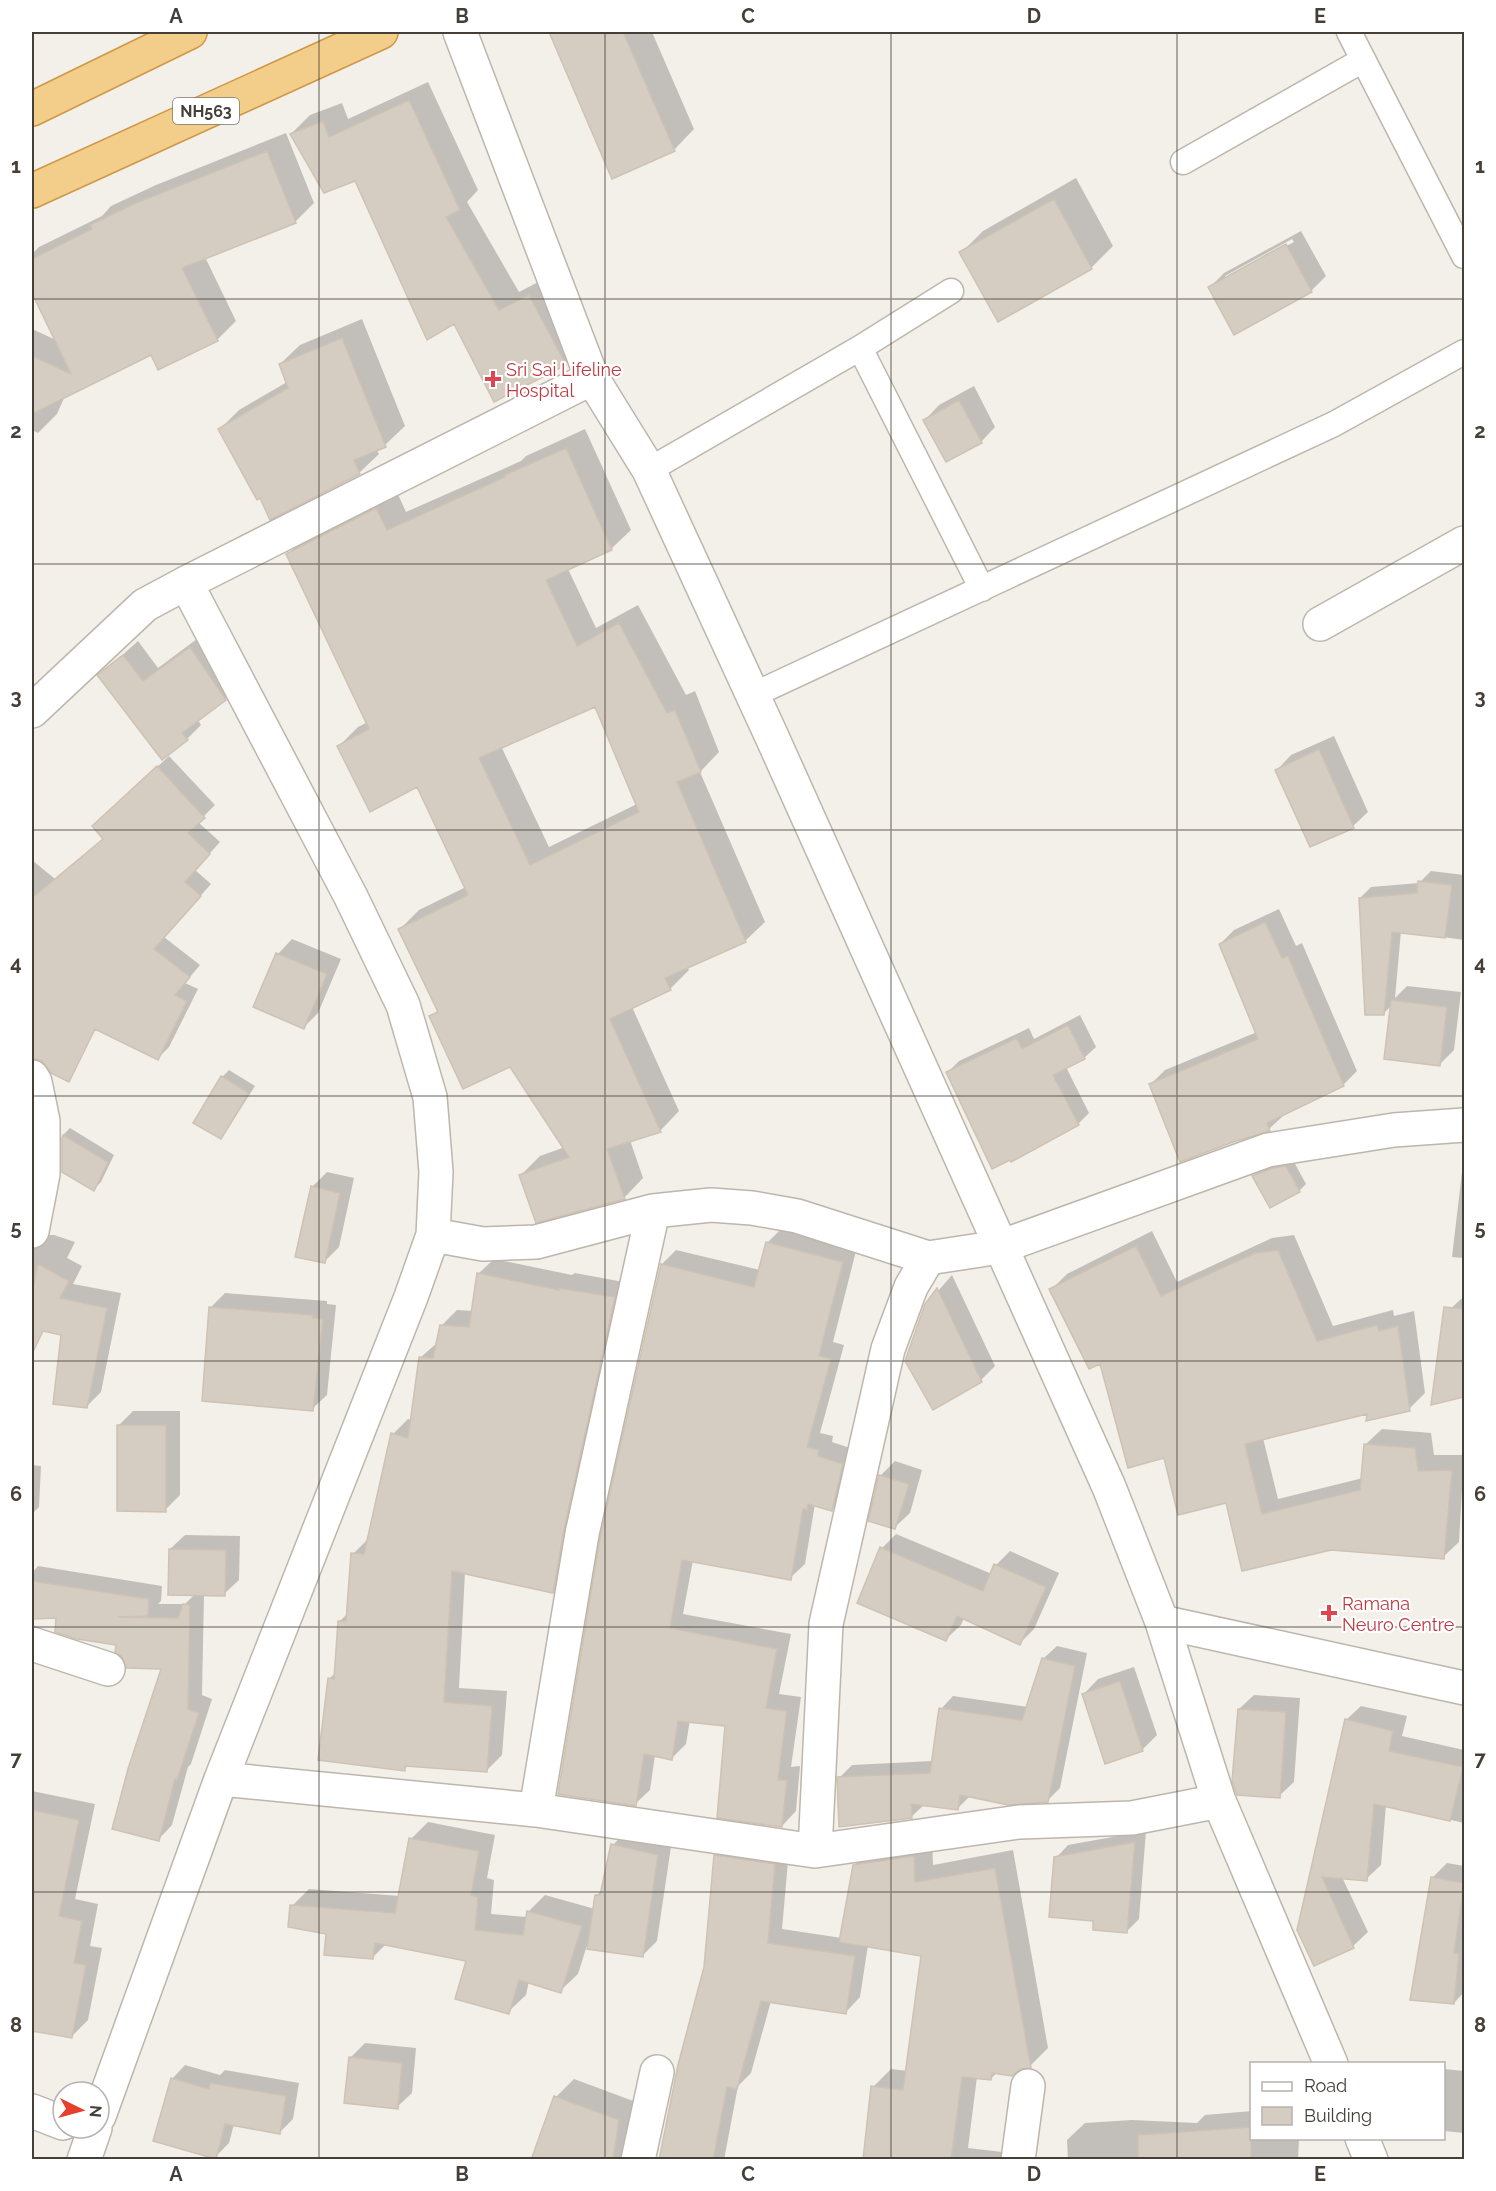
<svg xmlns="http://www.w3.org/2000/svg" width="1496" height="2191" viewBox="0 0 1496 2191" font-family="Raleway,sans-serif">
<style>
.shadow{fill:#0003;fill-rule:evenodd}
.building{fill:#d6cdc2;stroke:#cdc2b3;stroke-width:1.5;fill-rule:evenodd}
.lines{fill:none;stroke-linecap:round;stroke-linejoin:round}
.service-casing{stroke:#bdb6ac;stroke-width:27}
.minor-casing{stroke:#bdb6ac;stroke-width:36}
.trunk-casing{stroke:#cf9746;stroke-width:36}
.service{stroke:#fff;stroke-width:24}
.minor{stroke:#fff;stroke-width:33}
.trunk{stroke:#f2ce8a;stroke-width:33}
.grid{fill:none;stroke:#453f38;stroke-width:1.5;stroke-opacity:0.55}
.health-dot{fill:#e0444e;stroke:#fff;stroke-width:2}
.labels{text-anchor:middle;dominant-baseline:central;stroke-width:4.5;stroke-linejoin:round;paint-order:stroke}
.shield{fill:#fff;stroke:#7d7974;stroke-width:1.5}
.shield-label{font-size:16px;font-weight:bold;fill:#453f38}
.health-label{font-size:18px;fill:#be3a42;stroke:#fff;text-anchor:start}
.neatline{fill:none;stroke:#453f38;stroke-width:2}
.grid-label{font-size:20px;text-anchor:middle;font-weight:bold;fill:#453f38}
</style>
<rect width="100%" height="100%" fill="#f3efe9"/>
<!-- shadow -->
<path class="shadow" d="M 551,32 L 652,32 L 694,129 L 674,150 L 613,177 Z
M 428,82 L 478,190 L 467,202 L 519,292 L 548,277 L 584,345 L 565,364 L 454,322 L 356,179 L 291,134 L 310,115 L 342,103 L 348,119 Z
M 286,133 L 314,203 L 295,222 L 205,257 L 236,321 L 217,340 L 151,353 L 65,396 L 57,414 L 38,433 L 32,430 L 32,329 L 56,340 L 32,290 L 32,254 L 39,247 L 102,216 L 111,206 L 156,185 Z
M 1076,178 L 1113,246 L 1092,267 L 998,320 L 961,253 L 983,231 Z
M 1301,231 L 1326,276 L 1311,291 L 1210,287 L 1224,273 ZM 1292,239 L 1294,242 L 1225,279 L 1225,276 Z
M 362,319 L 405,426 L 385,445 L 376,449 L 379,454 L 359,473 L 220,429 L 239,410 L 287,382 L 280,364 L 300,345 Z
M 974,386 L 995,427 L 981,442 L 925,420 L 939,405 Z
M 585,429 L 631,530 L 611,549 L 568,569 L 596,628 L 638,605 L 686,695 L 695,691 L 719,752 L 700,772 L 765,922 L 745,941 L 687,966 L 689,970 L 670,989 L 632,1007 L 679,1111 L 660,1131 L 630,1140 L 643,1178 L 624,1198 L 521,1175 L 540,1156 L 565,1147 L 511,1065 L 431,1017 L 439,1009 L 400,929 L 419,910 L 466,887 L 418,785 L 338,747 L 358,727 L 368,722 L 288,554 L 307,535 L 396,490 L 406,512 L 521,461 L 526,456 ZM 596,705 L 637,804 L 549,847 L 501,746 Z
M 205,633 L 240,684 L 225,699 L 198,720 L 201,725 L 187,739 L 99,676 L 138,641 L 158,668 Z
M 1334,736 L 1368,812 L 1353,826 L 1277,770 L 1291,755 Z
M 169,756 L 215,805 L 198,822 L 220,842 L 195,870 L 211,884 L 164,937 L 200,965 L 185,983 L 198,989 L 169,1047 L 158,1058 L 97,1028 L 91,1035 L 32,1007 L 32,860 L 55,879 L 104,838 L 105,815 Z
M 1431,871 L 1464,875 L 1464,940 L 1401,931 L 1395,998 L 1407,986 L 1461,992 L 1454,1050 L 1440,1064 L 1392,1005 L 1384,1013 L 1360,898 L 1371,887 L 1419,883 Z
M 1279,909 L 1296,946 L 1302,943 L 1357,1071 L 1343,1085 L 1282,1114 L 1283,1116 L 1269,1129 L 1151,1084 L 1165,1070 L 1257,1032 L 1220,944 L 1234,930 Z
M 292,939 L 341,959 L 318,1013 L 304,1027 L 255,1007 L 278,954 Z
M 1080,1015 L 1096,1047 L 1084,1058 L 1066,1067 L 1089,1113 L 1078,1124 L 948,1072 L 959,1061 L 1029,1028 L 1034,1039 Z
M 229,1070 L 255,1086 L 227,1130 L 221,1137 L 222,1077 Z
M 70,1128 L 114,1155 L 101,1182 L 94,1189 L 63,1171 L 63,1135 Z
M 1293,1160 L 1306,1184 L 1299,1191 L 1254,1176 L 1261,1169 Z
M 1464,1170 L 1464,1258 L 1452,1257 L 1462,1172 Z
M 327,1172 L 354,1178 L 339,1247 L 324,1262 L 312,1187 Z
M 32,1227 L 43,1235 L 54,1235 L 75,1242 L 67,1258 L 82,1266 L 73,1284 L 121,1293 L 101,1392 L 87,1406 L 63,1334 L 32,1328 Z
M 782,1228 L 857,1247 L 833,1342 L 844,1345 L 820,1433 L 833,1436 L 832,1442 L 856,1450 L 846,1494 L 832,1509 L 815,1504 L 805,1564 L 790,1578 L 693,1560 L 683,1614 L 791,1634 L 779,1694 L 801,1697 L 791,1767 L 800,1766 L 796,1811 L 782,1826 L 727,1725 L 690,1720 L 686,1744 L 672,1758 L 655,1755 L 650,1790 L 635,1804 L 662,1264 L 676,1250 L 760,1270 L 768,1242 Z
M 1152,1231 L 1177,1282 L 1272,1238 L 1294,1235 L 1333,1326 L 1393,1310 L 1394,1316 L 1414,1311 L 1425,1393 L 1409,1409 L 1369,1412 L 1263,1438 L 1278,1499 L 1363,1478 L 1366,1444 L 1382,1429 L 1431,1433 L 1434,1455 L 1464,1455 L 1459,1542 L 1443,1557 L 1331,1548 L 1228,1501 L 1165,1456 L 1051,1290 L 1067,1274 Z
M 494,1259 L 572,1275 L 575,1273 L 629,1283 L 568,1577 L 553,1592 L 465,1572 L 459,1688 L 507,1691 L 502,1755 L 487,1770 L 409,1765 L 404,1769 L 329,1679 L 336,1672 L 339,1622 L 348,1613 L 353,1554 L 368,1539 L 393,1434 L 408,1419 L 412,1420 L 421,1357 L 438,1342 L 442,1325 L 457,1310 L 473,1311 L 478,1274 Z
M 952,1275 L 995,1366 L 981,1380 L 926,1305 Z
M 225,1293 L 327,1301 L 327,1304 L 336,1305 L 327,1395 L 312,1409 L 210,1308 Z
M 1464,1298 L 1464,1396 L 1433,1403 L 1444,1315 L 1461,1299 Z
M 133,1411 L 180,1411 L 180,1495 L 165,1510 L 118,1426 Z
M 895,1461 L 922,1470 L 910,1513 L 895,1527 L 880,1476 Z
M 32,1465 L 41,1466 L 39,1507 L 32,1514 Z
M 896,1534 L 992,1574 L 996,1565 L 1010,1551 L 1059,1573 L 1034,1629 L 1020,1643 L 964,1618 L 961,1625 L 946,1639 L 882,1548 Z
M 185,1535 L 240,1536 L 239,1580 L 224,1594 L 204,1594 L 202,1695 L 212,1699 L 191,1764 L 188,1767 L 172,1825 L 158,1840 L 163,1667 L 58,1617 L 32,1617 L 32,1573 L 38,1566 L 162,1586 L 161,1601 L 158,1604 L 185,1604 L 195,1594 L 170,1549 Z
M 1057,1646 L 1087,1653 L 1060,1788 L 1047,1801 L 970,1796 L 957,1809 L 924,1805 L 911,1817 L 839,1778 L 852,1765 L 933,1761 L 941,1709 L 953,1696 L 1028,1707 L 1044,1658 Z
M 1134,1667 L 1157,1735 L 1142,1750 L 1084,1694 L 1098,1679 Z
M 1254,1695 L 1300,1698 L 1294,1782 L 1279,1796 L 1239,1709 Z
M 1361,1706 L 1407,1716 L 1402,1736 L 1464,1750 L 1464,1823 L 1386,1805 L 1381,1865 L 1366,1879 L 1342,1877 L 1368,1932 L 1353,1946 L 1315,1964 L 1298,1929 L 1346,1720 Z
M 32,1791 L 95,1804 L 75,1899 L 98,1904 L 90,1946 L 102,1948 L 88,2020 L 71,2037 L 32,2029 Z
M 428,1822 L 495,1835 L 487,1878 L 494,1880 L 491,1914 L 527,1917 L 528,1912 L 545,1895 L 595,1909 L 597,1895 L 602,1890 L 613,1845 L 627,1830 L 672,1840 L 657,1941 L 642,1956 L 589,1939 L 578,1974 L 560,1991 L 529,1981 L 526,1995 L 508,2012 L 468,1960 L 386,1944 L 373,1957 L 327,1933 L 292,1906 L 309,1889 L 400,1896 L 411,1839 Z
M 1146,1831 L 1139,1919 L 1127,1931 L 1056,1858 L 1068,1845 Z
M 932,1838 L 933,1865 L 1013,1850 L 1048,2048 L 1030,2066 L 997,2072 L 991,2079 L 977,2077 L 968,2148 L 1011,2153 L 1010,2160 L 864,2160 L 873,2087 L 891,2069 L 908,2071 L 922,1955 L 868,1945 L 860,1997 L 846,2012 L 771,2001 L 751,2073 L 738,2086 L 724,2160 L 659,2160 L 679,2064 L 706,1967 L 715,1856 L 730,1841 L 789,1850 L 782,1929 L 842,1938 L 854,1865 L 873,1847 Z
M 1447,1863 L 1464,1866 L 1464,1992 L 1454,2003 L 1432,1878 Z
M 365,2043 L 416,2048 L 412,2093 L 397,2107 L 350,2058 Z
M 185,2065 L 220,2075 L 225,2070 L 299,2083 L 293,2119 L 280,2132 L 234,2124 L 229,2143 L 215,2157 L 172,2079 Z
M 1444,2069 L 1464,2071 L 1464,2133 L 1444,2131 Z
M 574,2079 L 636,2102 L 627,2160 L 537,2160 L 556,2097 Z
M 1252,2111 L 1252,2138 L 1299,2138 L 1298,2160 L 1068,2160 L 1067,2140 L 1085,2123 L 1132,2120 L 1197,2123 L 1205,2115 Z"/>
<!-- building -->
<path class="building" d="M 549,32 L 623,32 L 675,151 L 612,179 Z
M 409,100 L 460,210 L 446,217 L 499,310 L 529,295 L 566,365 L 494,402 L 454,324 L 427,340 L 355,181 L 324,193 L 290,134 L 323,121 L 329,137 Z
M 267,151 L 296,223 L 182,268 L 218,341 L 158,370 L 151,355 L 32,414 L 32,356 L 71,374 L 32,293 L 32,259 L 92,229 L 90,225 L 136,203 Z
M 1054,199 L 1092,269 L 998,322 L 959,252 Z
M 1286,244 L 1312,292 L 1234,335 L 1208,287 Z
M 342,338 L 386,447 L 354,460 L 360,474 L 270,520 L 260,498 L 257,500 L 218,429 L 288,388 L 279,364 Z
M 959,400 L 982,443 L 946,462 L 923,420 Z
M 566,448 L 612,550 L 546,580 L 577,646 L 619,623 L 667,713 L 675,710 L 701,772 L 677,782 L 746,942 L 665,978 L 671,990 L 610,1019 L 661,1132 L 607,1149 L 625,1199 L 536,1223 L 519,1175 L 569,1157 L 510,1067 L 463,1089 L 429,1016 L 438,1012 L 398,929 L 468,895 L 417,787 L 370,812 L 337,746 L 369,729 L 286,554 L 376,508 L 387,530 L 505,477 L 505,475 ZM 595,707 L 639,812 L 530,865 L 479,758 Z
M 190,647 L 226,700 L 182,733 L 188,740 L 162,760 L 97,675 L 123,655 L 143,681 Z
M 1319,749 L 1354,828 L 1310,847 L 1275,770 Z
M 157,766 L 205,818 L 188,833 L 210,854 L 185,882 L 201,896 L 154,949 L 190,977 L 175,995 L 187,1001 L 158,1060 L 95,1029 L 69,1082 L 51,1073 L 42,1061 L 32,1058 L 32,898 L 103,839 L 92,826 Z
M 1418,881 L 1452,885 L 1445,938 L 1392,932 L 1384,1015 L 1365,1015 L 1359,898 L 1417,893 Z
M 1265,922 L 1282,958 L 1288,956 L 1344,1086 L 1267,1123 L 1270,1131 L 1233,1142 L 1180,1162 L 1149,1084 L 1258,1039 L 1219,944 Z
M 276,953 L 327,974 L 304,1029 L 253,1007 Z
M 1391,1000 L 1447,1007 L 1440,1066 L 1384,1059 Z
M 1068,1025 L 1085,1059 L 1053,1075 L 1079,1125 L 1011,1162 L 1010,1160 L 992,1169 L 946,1072 L 1017,1038 L 1022,1049 Z
M 221,1076 L 249,1093 L 221,1139 L 193,1123 Z
M 63,1135 L 108,1162 L 94,1191 L 62,1172 L 62,1138 Z
M 1286,1166 L 1300,1192 L 1270,1208 L 1252,1176 L 1273,1168 Z
M 311,1186 L 340,1193 L 325,1263 L 295,1257 Z
M 766,1242 L 843,1262 L 819,1356 L 831,1359 L 807,1447 L 819,1450 L 818,1456 L 843,1464 L 832,1511 L 808,1504 L 807,1510 L 803,1509 L 791,1580 L 682,1560 L 670,1628 L 777,1649 L 766,1708 L 787,1711 L 778,1780 L 787,1780 L 782,1827 L 717,1818 L 725,1726 L 678,1721 L 672,1760 L 644,1754 L 636,1806 L 558,1794 L 600,1538 L 661,1264 L 754,1287 Z
M 1136,1246 L 1161,1296 L 1255,1253 L 1278,1250 L 1317,1341 L 1377,1325 L 1379,1331 L 1398,1326 L 1410,1411 L 1366,1421 L 1367,1414 L 1245,1444 L 1262,1514 L 1360,1490 L 1364,1444 L 1415,1448 L 1418,1471 L 1452,1470 L 1444,1559 L 1331,1550 L 1242,1571 L 1226,1503 L 1178,1515 L 1164,1458 L 1128,1468 L 1100,1364 L 1089,1369 L 1049,1289 Z
M 38,1264 L 69,1281 L 60,1298 L 107,1308 L 87,1408 L 53,1404 L 61,1335 L 43,1331 L 32,1354 L 32,1292 Z
M 477,1273 L 559,1290 L 558,1288 L 615,1297 L 564,1530 L 553,1593 L 452,1571 L 444,1702 L 492,1706 L 487,1772 L 405,1766 L 405,1771 L 318,1760 L 328,1678 L 334,1679 L 338,1621 L 346,1621 L 351,1553 L 364,1554 L 391,1433 L 408,1438 L 419,1357 L 433,1358 L 440,1325 L 469,1327 Z
M 937,1288 L 982,1382 L 933,1410 L 905,1361 L 925,1304 Z
M 209,1307 L 313,1315 L 313,1318 L 323,1319 L 313,1411 L 202,1401 Z
M 1444,1307 L 1464,1309 L 1464,1397 L 1431,1405 Z
M 117,1425 L 166,1425 L 166,1512 L 117,1511 Z
M 879,1475 L 909,1484 L 895,1529 L 868,1521 Z
M 880,1547 L 983,1591 L 994,1564 L 1046,1587 L 1020,1645 L 957,1616 L 946,1641 L 857,1603 Z
M 169,1549 L 226,1550 L 225,1596 L 168,1595 Z
M 32,1581 L 149,1599 L 148,1616 L 118,1617 L 178,1618 L 183,1604 L 190,1605 L 188,1709 L 199,1713 L 177,1780 L 175,1779 L 159,1841 L 112,1829 L 128,1769 L 161,1669 L 126,1668 L 122,1657 L 115,1652 L 116,1645 L 77,1639 L 55,1632 L 56,1618 L 32,1619 Z
M 1042,1658 L 1075,1666 L 1048,1802 L 1008,1805 L 960,1795 L 958,1810 L 911,1804 L 912,1818 L 839,1827 L 837,1777 L 930,1773 L 939,1708 L 1022,1720 Z
M 1120,1681 L 1143,1751 L 1105,1764 L 1082,1694 Z
M 1238,1709 L 1286,1712 L 1280,1798 L 1237,1795 L 1232,1781 Z
M 1345,1719 L 1393,1731 L 1389,1751 L 1463,1767 L 1450,1821 L 1374,1804 L 1367,1881 L 1322,1877 L 1354,1948 L 1314,1966 L 1297,1930 Z
M 32,1810 L 79,1820 L 59,1916 L 82,1921 L 74,1963 L 86,1965 L 72,2038 L 32,2031 Z
M 409,1838 L 479,1851 L 471,1895 L 478,1897 L 475,1930 L 523,1935 L 527,1911 L 582,1926 L 561,1993 L 519,1980 L 509,2014 L 455,1999 L 466,1961 L 375,1943 L 373,1959 L 324,1955 L 326,1934 L 288,1927 L 290,1905 L 395,1913 Z
M 1135,1842 L 1127,1933 L 1093,1930 L 1093,1921 L 1049,1917 L 1054,1857 Z
M 611,1844 L 658,1855 L 643,1957 L 587,1949 L 595,1895 L 600,1895 Z
M 714,1855 L 775,1864 L 768,1943 L 855,1956 L 846,2014 L 761,2001 L 737,2089 L 727,2087 L 713,2160 L 659,2160 L 678,2065 L 704,1967 Z
M 914,1856 L 915,1882 L 995,1868 L 1031,2068 L 1020,2069 L 1012,2076 L 992,2073 L 991,2080 L 962,2077 L 951,2160 L 863,2160 L 871,2086 L 903,2090 L 921,1956 L 839,1942 L 853,1865 Z
M 1431,1877 L 1464,1883 L 1454,1953 L 1459,1954 L 1454,2004 L 1410,2000 Z
M 349,2057 L 402,2063 L 398,2109 L 344,2103 Z
M 171,2078 L 209,2089 L 210,2083 L 286,2096 L 280,2134 L 225,2124 L 216,2159 L 153,2141 Z
M 554,2096 L 619,2120 L 613,2160 L 531,2160 Z
M 1251,2127 L 1251,2160 L 1138,2160 L 1138,2135 Z"/>
<g class="lines">
<!-- service casing -->
<g class="service-casing">
<path id="service" d="M 1349,32 L 1464,256
M 1183,162 L 1363,60
M 860,348 L 982,589
M 649,470 L 860,348 L 951,291
M 753,695 L 1334,424 L 1464,352"/>
</g>
<!-- minor casing -->
<g class="minor-casing">
<path id="minor" d="M 460,32 L 592,378 L 649,470 L 772,737 L 1109,1487 L 1162,1622 L 1219,1801 L 1331,2064
M 186,583 L 351,897 L 403,1005 L 430,1097 L 436,1172 L 433,1235 L 411,1297 L 221,1779
M 1320,624 L 1464,543
M 32,711 L 145,605 L 186,583 L 592,378
M 32,1077 L 35,1082 L 43,1121 L 43,1174 L 32,1231
M 433,1235 L 483,1244 L 536,1242 L 653,1211 L 711,1205 L 752,1208 L 797,1216 L 928,1258
M 1162,1622 L 1464,1688
M 32,1644 L 108,1669
M 536,1810 L 582,1534 L 653,1211
M 815,1851 L 826,1624 L 888,1349 L 911,1287 L 928,1258 L 1000,1247 L 1268,1150 L 1394,1130 L 1464,1125
M 32,2111 L 63,2123
M 99,2116 L 221,1779 L 536,1810 L 815,1851 L 1019,1822 L 1132,1818 L 1219,1801
M 1362,2138 L 1371,2160
M 84,2160 L 95,2128
M 638,2160 L 657,2072
M 1018,2160 L 1028,2086"/>
</g>
<!-- trunk casing -->
<g class="trunk-casing">
<path id="trunk" d="M 32,109 L 190,32
M 32,191 L 381,32"/>
</g>
<!-- service -->
<use href="#service" class="service"/>
<!-- minor -->
<use href="#minor" class="minor"/>
<!-- trunk -->
<use href="#trunk" class="trunk"/>
</g>
<!-- grid -->
<path class="grid" d="M 319,32 L 319,2160M 605,32 L 605,2160M 891,32 L 891,2160M 1177,32 L 1177,2160M 32,299 L 1464,299M 32,564 L 1464,564M 32,830 L 1464,830M 32,1096 L 1464,1096M 32,1361 L 1464,1361M 32,1627 L 1464,1627M 32,1892 L 1464,1892"/>
<!-- markers -->
<g class="health-dot">
<path d="M490 370h6v6h6v6h-6v6h-6v-6h-6v-6h6z"/>
<path d="M1326 1604h6v6h6v6h-6v6h-6v-6h-6v-6h6z"/>
</g>
<g class="labels">
<!-- shield labels -->
<rect class="shield" x="173" y="98" width="66" height="26" rx="4.5"/>
<g class="shield-label">
<text x="206" y="111">NH563</text>
</g>
<!-- health labels -->
<g class="health-label">
<text x="506" y="369">Sri Sai Lifeline<tspan x="506" dy="21">Hospital</tspan></text>
<text x="1342" y="1603">Ramana<tspan x="1342" dy="21">Neuro Centre</tspan></text>
</g>
</g>
<!-- border -->
<rect width="1496" height="2191" fill="none" stroke="#ffffff" stroke-width="66"/>
<!-- legend -->
<rect x="1250" y="2062" width="195" height="78" fill="#ffffff" stroke="#b5b2af" stroke-width="1.5"/>
<rect x="1262" y="2082" width="30" height="9" fill="#ffffff" stroke="#b5b2af" stroke-width="1.5"/>
<text x="1304" y="2092" font-size="18" fill="#453f38">Road</text>
<rect x="1262" y="2107" width="30" height="18" fill="#d6cdc2" stroke="#b5b2af" stroke-width="1.5"/>
<text x="1304" y="2122" font-size="18" fill="#453f38">Building</text>
<!-- north arrow -->
<g transform="translate(81 2110) rotate(95)"><circle r="28" fill="#ffffff" stroke="#b5b2af" stroke-width="1.5"/>
<path d="M0-4.5L10 22L0 15L-10 22Z" fill="#e6402c"/>
<text y="-9" font-size="16" font-weight="bold" text-anchor="middle" fill="#453f38">N</text>
</g>
<rect x="33" y="33" width="1430" height="2125" class="neatline"/>
<g class="grid-label">
<text x="176" y="23">A</text>
<text x="462" y="23">B</text>
<text x="748" y="23">C</text>
<text x="1034" y="23">D</text>
<text x="1320" y="23">E</text>
<text x="16" y="173">1</text>
<text x="1480" y="173">1</text>
<text x="16" y="438">2</text>
<text x="1480" y="438">2</text>
<text x="16" y="704">3</text>
<text x="1480" y="704">3</text>
<text x="16" y="970">4</text>
<text x="1480" y="970">4</text>
<text x="16" y="1235">5</text>
<text x="1480" y="1235">5</text>
<text x="16" y="1501">6</text>
<text x="1480" y="1501">6</text>
<text x="16" y="1766">7</text>
<text x="1480" y="1766">7</text>
<text x="16" y="2032">8</text>
<text x="1480" y="2032">8</text>
<text x="176" y="2181">A</text>
<text x="462" y="2181">B</text>
<text x="748" y="2181">C</text>
<text x="1034" y="2181">D</text>
<text x="1320" y="2181">E</text>
</g>
</svg>
